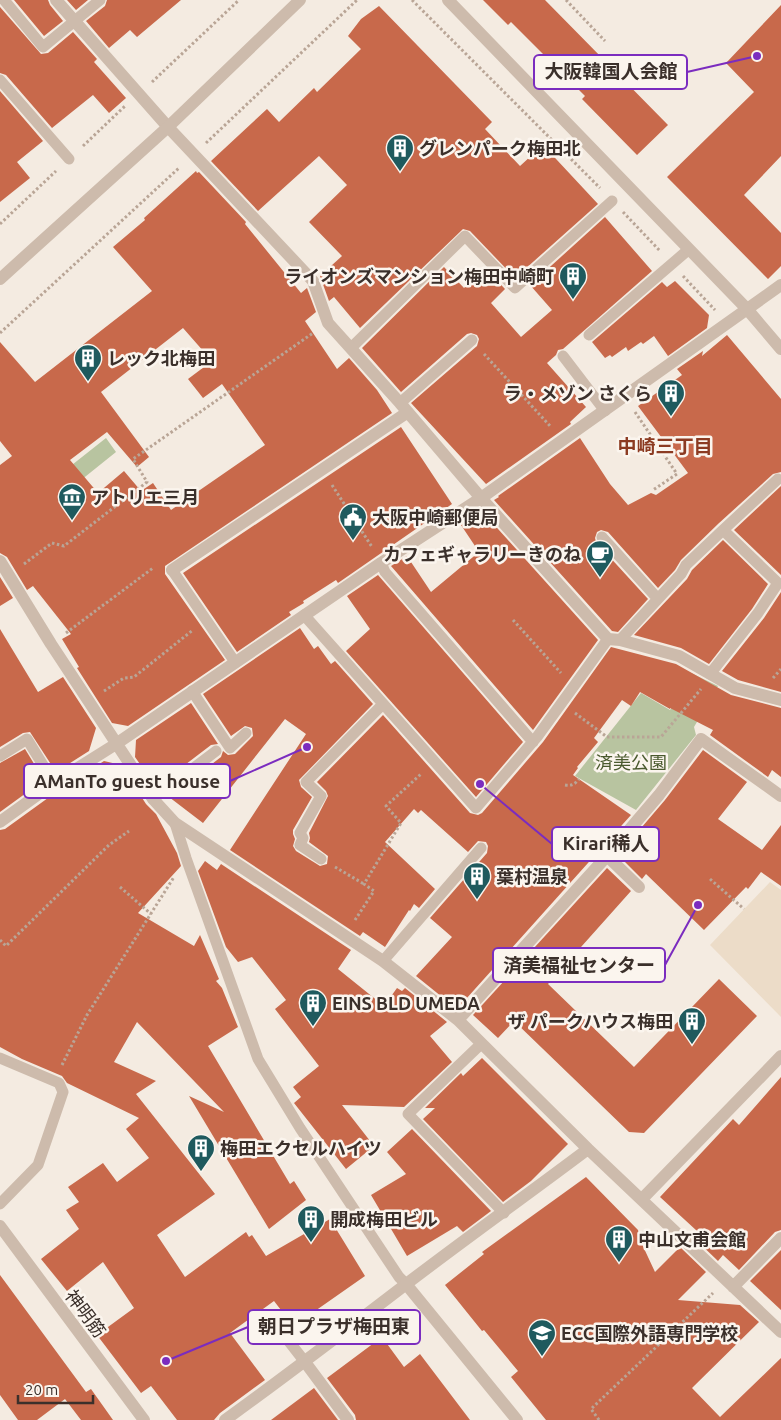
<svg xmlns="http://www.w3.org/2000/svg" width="781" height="1420" viewBox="0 0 781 1420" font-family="Ubuntu,'Noto Sans JP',sans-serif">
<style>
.green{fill:#b8c4a0}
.plaza{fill:#ecdcc8}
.building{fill:#c8694b;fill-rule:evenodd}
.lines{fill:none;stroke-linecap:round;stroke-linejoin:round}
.path{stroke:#b9a596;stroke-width:3;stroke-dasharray:2.5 2.5;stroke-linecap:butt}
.service{stroke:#cdbbac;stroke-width:11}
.minor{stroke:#cdbbac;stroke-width:12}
.tertiary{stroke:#cdbbac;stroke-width:12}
.labels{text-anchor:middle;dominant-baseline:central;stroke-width:5;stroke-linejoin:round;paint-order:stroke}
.poi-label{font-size:18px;font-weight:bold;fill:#3b302b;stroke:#fbf5ee;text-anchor:start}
.park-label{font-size:18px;fill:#4a5a2e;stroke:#fbf5ee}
.street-label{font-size:18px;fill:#3b302b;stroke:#fbf5ee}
.neighbourhood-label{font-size:19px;font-weight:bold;fill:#8c3b22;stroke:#fbf5ee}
.leader{fill:none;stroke:#7b2cbf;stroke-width:2}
.callout-dot{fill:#7b2cbf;stroke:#fbf5ee;stroke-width:2}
.callout{fill:#fbf5ee;stroke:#7b2cbf;stroke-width:2}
.callout-label{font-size:19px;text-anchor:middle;font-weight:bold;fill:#3b302b}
</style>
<rect width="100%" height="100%" fill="#f4ebe1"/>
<!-- green -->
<path class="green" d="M 106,438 L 116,452 L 45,509 L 34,495 Z
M 691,673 L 718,686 L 694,727 L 696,735 L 636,810 L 575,776 L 641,693 L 670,710 Z"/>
<!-- plaza -->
<path class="plaza" d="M 770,882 L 781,890 L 781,1017 L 710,945 Z"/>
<!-- building -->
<path class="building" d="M 14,0 L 48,0 L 50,5 L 63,21 L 44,36 Z
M 67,0 L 88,0 L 76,10 Z
M 107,0 L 181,0 L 137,37 L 130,30 L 109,48 L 86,21 L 105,6 Z
M 483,0 L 545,0 L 668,125 L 637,155 L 582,99 L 585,96 L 511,22 L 508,25 Z
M 781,5 L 781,156 L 744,195 L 781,233 L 781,266 L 768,279 L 667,177 L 754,92 L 726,63 Z
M 379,6 L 492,122 L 485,129 L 520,166 L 543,145 L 598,204 L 515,278 L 470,231 L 463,229 L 360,328 L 334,297 L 329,301 L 320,276 L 342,256 L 309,222 L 347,185 L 319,156 L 258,211 L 211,161 L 267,109 L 279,122 L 314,88 L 317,92 L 361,49 L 348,36 L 361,19 Z
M 0,7 L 41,54 L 48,53 L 73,32 L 97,59 L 94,62 L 126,98 L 109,113 L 93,95 L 52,128 L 6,75 L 0,73 Z
M 0,91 L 43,141 L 17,162 L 30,178 L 0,202 Z
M 196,171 L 197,173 L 199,172 L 246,222 L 245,224 L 301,293 L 307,288 L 316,312 L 305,321 L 337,369 L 349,358 L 377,390 L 392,413 L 165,566 L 165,574 L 225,660 L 128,726 L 112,723 L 77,668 L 79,667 L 62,639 L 71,634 L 33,586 L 27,590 L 7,557 L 0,553 L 0,465 L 12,456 L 0,441 L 0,342 L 35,382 L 152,291 L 113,247 L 145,220 L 144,218 ZM 183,328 L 212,361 L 188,379 L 203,398 L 222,384 L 265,445 L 171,510 L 153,483 L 141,491 L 124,471 L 98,493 L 70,460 L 107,432 L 137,467 L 149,457 L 101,392 Z
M 605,217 L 652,271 L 563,349 L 558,350 L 556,355 L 547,363 L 586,407 L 570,422 L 571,424 L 486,484 L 411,403 L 477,346 L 479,339 L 477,335 L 471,333 L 467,334 L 401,392 L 362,348 L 444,267 L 464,288 L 485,268 L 505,289 L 491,303 L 521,337 L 552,310 L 530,285 Z
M 675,281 L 709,315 L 707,328 L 668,356 L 654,336 L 643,344 L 641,342 L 628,351 L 626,347 L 612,357 L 610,355 L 605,358 L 592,342 L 662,282 L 667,287 Z
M 727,335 L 781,399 L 781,472 L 773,474 L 718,524 L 681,560 L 675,570 L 658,588 L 608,532 L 601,530 L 597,532 L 595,538 L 596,542 L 648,599 L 618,632 L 612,631 L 494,500 L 499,497 L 498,496 L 580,438 L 610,484 L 628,505 L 651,493 L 656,495 L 688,473 L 638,406 L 682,375 L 677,369 L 703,351 L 702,356 Z
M 401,427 L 452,504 L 338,583 L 336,580 L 303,601 L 304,603 L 289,612 L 291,615 L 237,652 L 183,573 Z
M 781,486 L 781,575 L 734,530 Z
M 480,509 L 598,640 L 533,730 L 391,566 L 407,556 L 431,592 L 479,552 L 459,522 Z
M 723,540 L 768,584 L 752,609 L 709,664 L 681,648 L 634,635 L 687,579 L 692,570 Z
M 378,575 L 523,742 L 476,797 L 346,651 L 370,629 L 347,596 Z
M 0,577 L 13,598 L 0,606 Z
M 781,592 L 781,692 L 738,680 L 722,671 L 764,618 Z
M 300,628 L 314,649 L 318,646 L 331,664 L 335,661 L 373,704 L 299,780 L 301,787 L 312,797 L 293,830 L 293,834 L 295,839 L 293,846 L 296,851 L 320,866 L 327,864 L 328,856 L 309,842 L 310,838 L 309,833 L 328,796 L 326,791 L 317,782 L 383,715 L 470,813 L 478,815 L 482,813 L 543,742 L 611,647 L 676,664 L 731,695 L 781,708 L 781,777 L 772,770 L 768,777 L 710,735 L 713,730 L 670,708 L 670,709 L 640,692 L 631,706 L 622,700 L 594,738 L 598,742 L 577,767 L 578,768 L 573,775 L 631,815 L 457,1009 L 416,976 L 452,937 L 430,918 L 487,853 L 488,846 L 486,842 L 478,841 L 468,852 L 421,810 L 418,813 L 414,809 L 385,842 L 435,889 L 419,908 L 414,904 L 410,911 L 409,910 L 385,947 L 363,932 L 360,936 L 230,850 L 306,734 L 285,719 L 203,823 L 169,797 L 221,757 L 223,751 L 228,755 L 235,754 L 253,736 L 252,728 L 245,726 L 231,736 L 203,694 Z
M 0,629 L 38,692 L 63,677 L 96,728 L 89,751 L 56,772 L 30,732 L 23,733 L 0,747 Z
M 191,703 L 218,744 L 211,745 L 156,787 L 135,757 L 136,740 Z
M 25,749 L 44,780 L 0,812 L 0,763 Z
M 703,750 L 747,782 L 718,819 L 762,850 L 781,825 L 781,886 L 761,872 L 748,889 L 746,887 L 704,930 L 646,874 L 642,879 L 618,855 L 665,800 Z
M 104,761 L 121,765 L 146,804 L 156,814 L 177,853 L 181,866 L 138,913 L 194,946 L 200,935 L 219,979 L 216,981 L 222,988 L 238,1027 L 208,1046 L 290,1184 L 294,1181 L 306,1200 L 269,1229 L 189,1096 L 224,1112 L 137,1022 L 114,1062 L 156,1081 L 136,1094 L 215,1194 L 157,1235 L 185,1277 L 246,1232 L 249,1237 L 252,1235 L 266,1256 L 330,1219 L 365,1276 L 315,1311 L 329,1329 L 308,1345 L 274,1301 L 230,1333 L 265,1380 L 220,1413 L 214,1420 L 177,1420 L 151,1386 L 141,1393 L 97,1335 L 134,1308 L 103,1262 L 67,1291 L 41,1259 L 79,1229 L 66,1210 L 79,1202 L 68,1187 L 103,1163 L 117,1182 L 149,1158 L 126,1129 L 139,1118 L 67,1083 L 62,1076 L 22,1059 L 0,1047 L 0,830 L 5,829 L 59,790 Z
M 205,861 L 217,870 L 221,864 L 351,950 L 338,969 L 384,1006 L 397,988 L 402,991 L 405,988 L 447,1022 L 430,1036 L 452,1062 L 404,1107 L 342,1105 L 374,1146 L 346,1169 L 294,1103 L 301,1097 L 293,1087 L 319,1066 L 275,1009 L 286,1000 L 252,957 L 238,962 L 226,947 L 198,871 Z
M 607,868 L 631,891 L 548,984 L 634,1067 L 719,979 L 757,1016 L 644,1133 L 629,1132 L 514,1021 L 498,1038 L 473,1015 Z
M 482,1058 L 568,1144 L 531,1181 L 503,1202 L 423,1119 L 435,1108 L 425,1108 L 461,1073 L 463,1076 Z
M 781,1077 L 781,1230 L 775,1232 L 739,1270 L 723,1255 L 718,1261 L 692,1236 L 697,1231 L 660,1197 L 733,1119 L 739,1125 Z
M 412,1129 L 491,1211 L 463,1232 L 457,1226 L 407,1256 L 371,1195 L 406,1174 L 387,1152 Z
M 586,1177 L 638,1230 L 641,1242 L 655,1272 L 680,1247 L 706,1272 L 678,1300 L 740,1305 L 759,1322 L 692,1388 L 720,1417 L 781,1358 L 781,1420 L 546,1420 L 511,1377 L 518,1371 L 484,1330 L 482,1331 L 445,1285 L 484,1254 L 482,1252 Z
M 781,1250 L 781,1310 L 750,1281 Z
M 0,1275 L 86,1392 L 91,1389 L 113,1420 L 81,1420 L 65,1399 L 37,1420 L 18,1420 L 0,1395 Z
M 382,1337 L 404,1367 L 420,1354 L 470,1420 L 356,1420 L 355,1415 L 327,1378 Z
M 314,1388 L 338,1420 L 271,1420 Z"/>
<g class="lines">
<!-- path -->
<path class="path" d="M 412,0 L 600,188
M 566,0 L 605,41
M 152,82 L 239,0
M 206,143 L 357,0
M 83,146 L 125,106
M 623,212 L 660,251
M 0,224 L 56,171
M 683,276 L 715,310
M 0,333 L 180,167
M 484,354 L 551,427
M 635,412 L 677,474 L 653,490
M 332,485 L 372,547
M 24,564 L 52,543 L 64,546 L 147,482 L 133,459 L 313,333
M 513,620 L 561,673
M 66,633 L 153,568
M 773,678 L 781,669
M 104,691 L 124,678 L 134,677 L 193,630
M 575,713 L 607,737 L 661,737 L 701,689
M 565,785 C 572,786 575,784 579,779
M 335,867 L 364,884
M 710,879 L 744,909
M 120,887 L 151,914
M 355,920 L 374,891 L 364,884 L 401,823 L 386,806 L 421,774
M 0,940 L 6,946 L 109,845 L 129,831
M 62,1065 L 87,1015 L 174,877
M 640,1237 L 643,1235 L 645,1229
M 599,1420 L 591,1409 L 713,1293"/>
<!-- service -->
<path class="service" d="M 4,0 L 43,47 L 100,0
M 0,80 L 69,159
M 589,335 L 688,250
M 351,348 L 465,236 L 515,288 L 612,201
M 563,356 L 605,411
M 400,403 L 472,340
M 723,530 L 778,479
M 602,537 L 658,599
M 381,563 L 385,572 L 533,742
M 172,570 L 235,662
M 304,615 L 476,808 L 537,737 L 608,639
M 620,640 L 681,574 L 686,565 L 723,530 L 778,583 L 758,613 L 710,674
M 192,691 L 230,748 L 246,733
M 0,756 L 27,739 L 54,783
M 153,799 L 216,751
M 175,823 L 186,858 L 258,1059 L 300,1128 L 399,1277 L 406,1284
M 321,859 L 300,845 L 303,838 L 300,833 L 321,796 L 306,782 L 383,704
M 383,961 L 481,848
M 481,1044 L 408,1114 L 504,1213
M 0,1058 L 59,1083 L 63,1092 L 38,1165 L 0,1204
M 273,1321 L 305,1362"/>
<!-- minor -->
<path class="minor" d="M 56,0 L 168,127 L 313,281 L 328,323 L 400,403 L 481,498 L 608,639 L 620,640 L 679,656 L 735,688 L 781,700
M 0,561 L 51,644 L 153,799 L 175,823 L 383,961 L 458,1020 L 588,1149 L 781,1332
M 172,570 L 408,412
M 0,822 L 54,783 L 116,744 L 381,563 L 481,498 L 781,285
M 607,856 L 639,887
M 458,1020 L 607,856 L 659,795 L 701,739 L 781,796
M 642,1199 L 781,1056
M 0,1226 L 144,1420
M 406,1284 L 517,1420
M 733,1287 L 781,1238
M 305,1362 L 348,1420
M 225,1420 C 286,1376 345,1331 405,1285 C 465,1239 527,1195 588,1149"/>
<!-- tertiary -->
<path class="tertiary" d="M 448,0 L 747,309 L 781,349
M 0,279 L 168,127 L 300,0"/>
</g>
<!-- icons -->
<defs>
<g id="building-pin" transform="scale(1.4375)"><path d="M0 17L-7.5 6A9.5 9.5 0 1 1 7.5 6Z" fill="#1f5a5e" stroke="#fbf5ee"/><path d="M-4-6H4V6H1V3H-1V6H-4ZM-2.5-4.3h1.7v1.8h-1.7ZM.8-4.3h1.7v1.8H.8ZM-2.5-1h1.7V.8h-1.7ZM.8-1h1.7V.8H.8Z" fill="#fff"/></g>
<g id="museum-pin" transform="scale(1.4375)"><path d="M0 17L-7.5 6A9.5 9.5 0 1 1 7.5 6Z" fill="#1f5a5e" stroke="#fbf5ee"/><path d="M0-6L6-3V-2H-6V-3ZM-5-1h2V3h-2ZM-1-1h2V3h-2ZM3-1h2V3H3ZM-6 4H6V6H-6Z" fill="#fff"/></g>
<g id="civic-pin" transform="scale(1.4375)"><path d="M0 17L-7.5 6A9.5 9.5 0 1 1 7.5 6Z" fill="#1f5a5e" stroke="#fbf5ee"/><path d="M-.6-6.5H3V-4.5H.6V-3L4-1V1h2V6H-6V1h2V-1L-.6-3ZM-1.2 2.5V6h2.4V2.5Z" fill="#fff"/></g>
<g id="cafe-pin" transform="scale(1.4375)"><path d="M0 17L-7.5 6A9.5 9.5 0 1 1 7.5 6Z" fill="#1f5a5e" stroke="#fbf5ee"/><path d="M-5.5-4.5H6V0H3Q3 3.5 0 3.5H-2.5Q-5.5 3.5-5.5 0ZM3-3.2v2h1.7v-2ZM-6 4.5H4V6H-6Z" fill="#fff"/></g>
<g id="university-pin" transform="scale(1.4375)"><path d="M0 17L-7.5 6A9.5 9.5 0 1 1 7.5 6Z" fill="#1f5a5e" stroke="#fbf5ee"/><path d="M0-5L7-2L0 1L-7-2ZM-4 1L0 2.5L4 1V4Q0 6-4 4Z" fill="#fff"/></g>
</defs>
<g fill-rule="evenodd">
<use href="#building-pin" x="400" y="148"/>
<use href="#building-pin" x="573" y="276"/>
<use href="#building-pin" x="88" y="358"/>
<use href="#building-pin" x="671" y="393"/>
<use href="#museum-pin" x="72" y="497"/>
<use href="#civic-pin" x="353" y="517"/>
<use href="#cafe-pin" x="600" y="554"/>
<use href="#building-pin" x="477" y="876"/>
<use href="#building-pin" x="313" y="1003"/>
<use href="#building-pin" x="692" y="1021"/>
<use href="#building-pin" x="201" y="1148"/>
<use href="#building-pin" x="311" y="1219"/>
<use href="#building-pin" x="619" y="1239"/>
<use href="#university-pin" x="542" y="1333"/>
</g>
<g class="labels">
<!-- poi labels -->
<g class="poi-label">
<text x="419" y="148">グレンパーク梅田北</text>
<text x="554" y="276" text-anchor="end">ライオンズマンション梅田中崎町</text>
<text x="107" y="358">レック北梅田</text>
<text x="652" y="393" text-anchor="end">ラ・メゾン さくら</text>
<text x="91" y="497">アトリエ三月</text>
<text x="372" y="517">大阪中崎郵便局</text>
<text x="581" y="554" text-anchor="end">カフェギャラリーきのね</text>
<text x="496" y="876">葉村温泉</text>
<text x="332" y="1003">EINS BLD UMEDA</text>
<text x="673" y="1021" text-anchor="end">ザ パークハウス梅田</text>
<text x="220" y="1148">梅田エクセルハイツ</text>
<text x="330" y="1219">開成梅田ビル</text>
<text x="638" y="1239">中山文甫会館</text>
<text x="561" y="1333">ECC国際外語専門学校</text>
</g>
<!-- park labels -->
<g class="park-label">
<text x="631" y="762">済美公園</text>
</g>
<!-- street labels -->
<g class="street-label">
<text transform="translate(86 1313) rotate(53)">神明筋</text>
</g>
<!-- neighbourhood labels -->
<g class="neighbourhood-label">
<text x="665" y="446">中崎三丁目</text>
</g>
</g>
<!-- callouts -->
<path class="leader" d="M757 56L687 72M307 747L230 781M480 784L552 844M698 905L665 965M166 1361L248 1327"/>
<g class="callout-dot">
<circle cx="757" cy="56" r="5"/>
<circle cx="307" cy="747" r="5"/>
<circle cx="480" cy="784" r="5"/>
<circle cx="698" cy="905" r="5"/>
<circle cx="166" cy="1361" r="5"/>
</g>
<g class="callout">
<rect x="534" y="55" width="153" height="34" rx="5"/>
<rect x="24" y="764" width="206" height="34" rx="5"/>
<rect x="552" y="827" width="107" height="34" rx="5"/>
<rect x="493" y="948" width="172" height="34" rx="5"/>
<rect x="248" y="1310" width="172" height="34" rx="5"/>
</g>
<g class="callout-label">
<text x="611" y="78">大阪韓国人会館</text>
<text x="127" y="788">AManTo guest house</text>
<text x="606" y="850">Kirari稀人</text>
<text x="579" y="972">済美福祉センター</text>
<text x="334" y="1333">朝日プラザ梅田東</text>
</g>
<!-- scale -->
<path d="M18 1395v8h75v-8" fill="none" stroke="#3b302b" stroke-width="2.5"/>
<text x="25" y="1395" font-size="15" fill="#3b302b" stroke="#fbf5ee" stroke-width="4" paint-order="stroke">20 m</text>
</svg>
